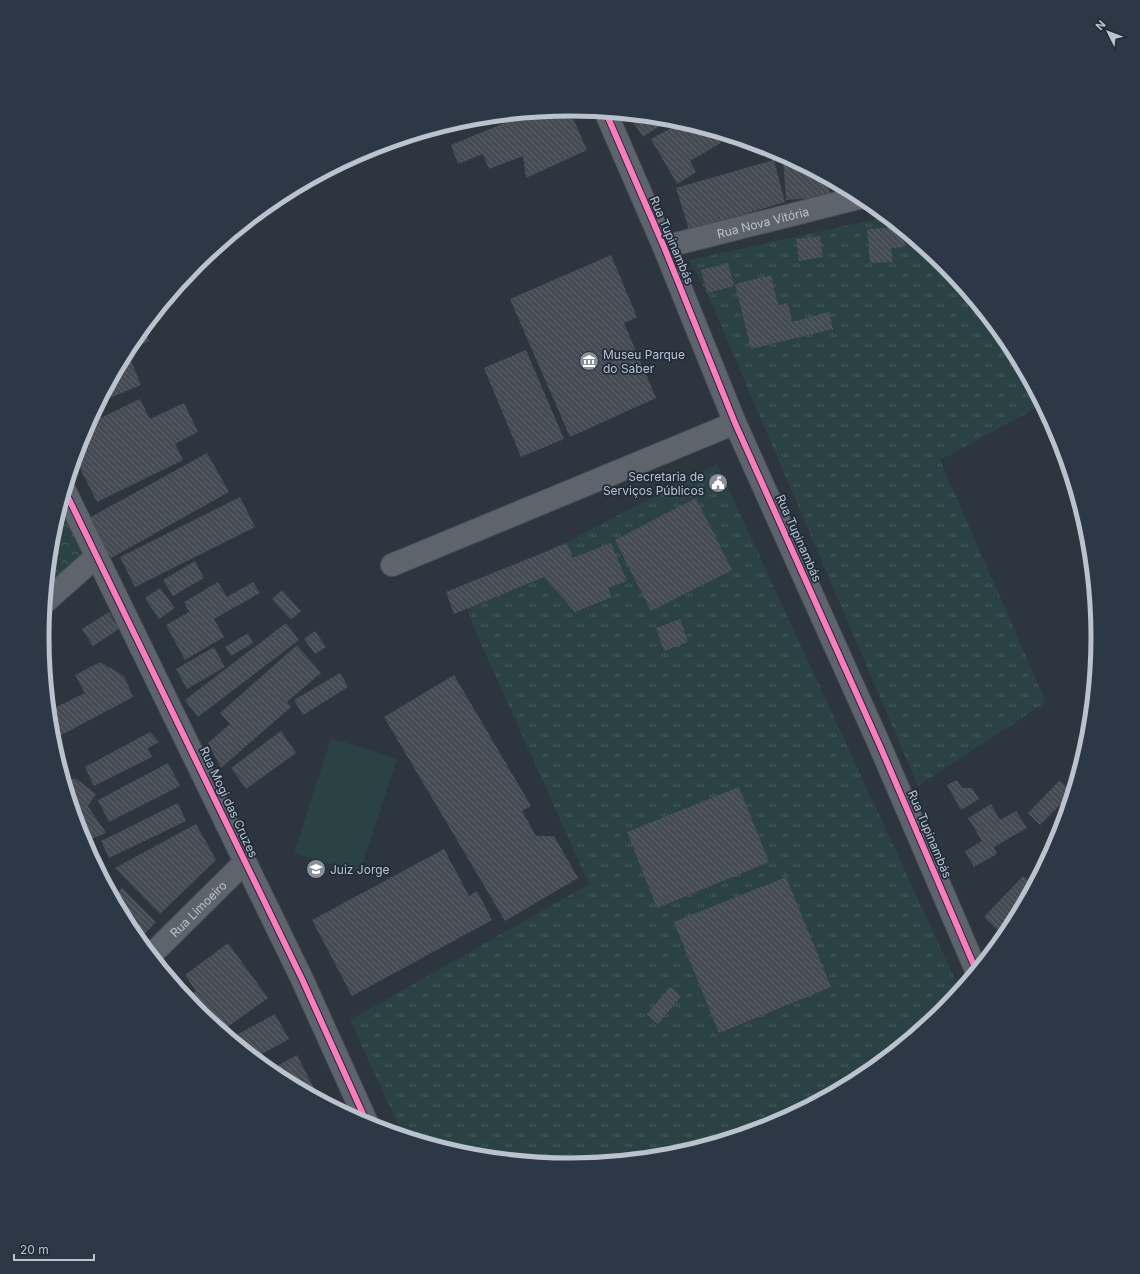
<svg xmlns="http://www.w3.org/2000/svg" width="1140" height="1274" viewBox="0 0 1140 1274" font-family="Inter,sans-serif">
<style>
.grass{fill:url(#grass-tufts)}
.park{fill:url(#park-crowns)}
.garden{fill:#2a4244}
.building{fill:url(#building-back-hatch)}
.lines{fill:none;stroke-linecap:round;stroke-linejoin:round}
.minor-casing{stroke:#4c5158;stroke-width:24}
.path{stroke:#5b6267;stroke-width:2.5;stroke-dasharray:3 3;stroke-linecap:butt}
.minor{stroke:#5e646b;stroke-width:22}
.cycleway-casing{stroke:#202c39;stroke-width:8}
.cycleway{stroke:#fd7abc;stroke-width:6}
.labels{text-anchor:middle;dominant-baseline:central;stroke-width:3.5;stroke-linejoin:round;paint-order:stroke}
.street-label{font-size:12px;fill:#b9c2cd;stroke:#202c39}
.poi-label{font-size:12px;fill:#b9c2cd;stroke:#202c39;text-anchor:start}
.rim{fill:none;stroke:#b9c2cd;stroke-width:5}
</style>
<defs>
<pattern id="grass-tufts" width="24" height="20" patternUnits="userSpaceOnUse"><rect width="24" height="20" fill="#2a4244"/><path d="M3 7l-1-3M5 7V3M7 7l1-3M15 17l-1-3M17 17v-4M19 17l1-3" fill="none" stroke="#475c5e"/></pattern>
<pattern id="park-crowns" width="20" height="18" patternUnits="userSpaceOnUse"><rect width="20" height="18" fill="#2a4244"/><path d="M2 6a3 3 0 1 1 6 0M12 15a3 3 0 1 1 6 0" fill="none" stroke="#475c5e"/></pattern>
<pattern id="building-back-hatch" width="6" height="6" patternUnits="userSpaceOnUse"><rect width="6" height="6" fill="#454b53"/><path d="M-1 5l2 2M0 0l6 6M5-1l2 2" fill="none" stroke="#5e636b"/></pattern>
</defs>
<rect width="100%" height="100%" fill="#2d353e"/>
<!-- grass -->
<path class="grass" d="M 886,217 L 944,264 L 1009,344 L 1042,405 L 940,460 L 1046,702 L 918,786 L 707,293 L 689,260 Z
M 717,464 L 960,990 L 943,1011 L 863,1076 L 772,1125 L 673,1155 L 570,1165 L 467,1155 L 403,1135 L 350,1020 L 589,884 L 473,626 L 463,590 L 567,542 Z"/>
<!-- park -->
<path class="park" d="M 60,509 L 88,552 L 47,589 L 52,534 Z"/>
<!-- garden -->
<path class="garden" d="M 331,738 L 397,759 L 360,873 L 294,853 Z"/>
<!-- building -->
<path class="building" d="M 569,109 L 587,150 L 526,178 L 523,156 L 489,169 L 483,154 L 458,164 L 451,145 L 529,113 Z
M 630,115 L 656,117 L 670,119 L 643,137 L 629,116 Z
M 682,122 L 714,132 L 721,143 L 690,161 L 696,172 L 677,184 L 651,139 Z
M 789,158 L 829,180 L 830,197 L 786,200 L 783,159 Z
M 774,160 L 785,202 L 689,230 L 676,188 Z
M 898,227 L 904,231 L 905,247 L 891,248 L 893,262 L 870,263 L 867,229 Z
M 820,236 L 823,257 L 799,261 L 796,239 Z
M 611,255 L 637,317 L 624,323 L 656,398 L 570,437 L 510,299 Z
M 728,263 L 734,286 L 707,293 L 701,270 Z
M 771,275 L 778,305 L 788,303 L 792,322 L 829,312 L 833,329 L 751,349 L 735,284 Z
M 144,328 L 149,341 L 128,350 L 131,343 Z
M 526,350 L 564,439 L 521,457 L 484,368 Z
M 127,351 L 141,385 L 100,402 L 106,390 Z
M 140,399 L 150,419 L 184,403 L 198,432 L 175,444 L 183,460 L 97,502 L 75,458 L 82,435 L 88,424 Z
M 207,453 L 229,492 L 111,558 L 89,518 Z
M 240,497 L 255,527 L 135,587 L 120,557 Z
M 696,498 L 732,570 L 651,611 L 615,540 Z
M 567,543 L 573,558 L 611,543 L 627,581 L 608,588 L 612,597 L 575,612 L 544,577 L 454,614 L 446,592 Z
M 195,561 L 204,578 L 173,596 L 163,580 Z
M 218,582 L 227,597 L 253,582 L 260,593 L 214,619 L 224,637 L 185,660 L 166,625 L 189,612 L 184,602 Z
M 160,588 L 175,608 L 159,619 L 145,598 Z
M 282,590 L 301,611 L 291,620 L 272,599 Z
M 109,612 L 119,629 L 93,646 L 82,629 Z
M 680,619 L 688,642 L 664,651 L 656,628 Z
M 286,623 L 299,640 L 198,717 L 185,700 Z
M 315,631 L 326,647 L 315,654 L 304,639 Z
M 248,633 L 253,643 L 231,656 L 225,647 Z
M 297,645 L 321,673 L 287,702 L 291,707 L 221,768 L 208,743 L 230,724 L 220,713 Z
M 214,647 L 225,667 L 187,689 L 176,669 Z
M 100,662 L 124,676 L 133,697 L 52,740 L 47,690 L 56,707 L 85,693 L 75,675 Z
M 340,673 L 348,687 L 303,715 L 294,700 Z
M 454,675 L 531,806 L 522,811 L 536,836 L 554,836 L 578,878 L 505,921 L 384,717 Z
M 281,731 L 296,753 L 246,789 L 231,768 Z
M 150,732 L 159,742 L 148,748 L 152,757 L 94,786 L 85,767 Z
M 168,763 L 180,786 L 109,822 L 98,800 Z
M 75,778 L 96,794 L 88,806 L 106,833 L 84,842 L 65,782 Z
M 957,780 L 962,788 L 972,788 L 979,799 L 961,810 L 947,785 Z
M 1060,780 L 1072,793 L 1040,825 L 1028,813 Z
M 739,787 L 769,862 L 657,908 L 627,832 Z
M 178,803 L 186,821 L 109,858 L 101,841 Z
M 991,804 L 1000,820 L 1016,811 L 1027,828 L 994,847 L 997,854 L 974,867 L 965,851 L 982,841 L 968,818 Z
M 196,824 L 216,860 L 160,914 L 115,868 Z
M 1054,846 L 1045,864 L 1038,861 Z
M 93,847 L 100,864 L 96,865 L 88,849 Z
M 444,849 L 469,896 L 477,891 L 492,920 L 352,996 L 312,920 Z
M 1023,876 L 1033,885 L 1004,936 L 984,917 Z
M 786,877 L 831,987 L 719,1033 L 674,922 Z
M 122,888 L 156,922 L 139,940 L 131,930 L 113,897 Z
M 228,943 L 268,998 L 222,1031 L 196,1010 L 186,998 L 196,991 L 185,975 Z
M 670,987 L 681,996 L 658,1024 L 647,1014 Z
M 275,1014 L 289,1039 L 255,1058 L 231,1038 Z
M 297,1055 L 316,1092 L 312,1095 L 287,1082 L 279,1065 Z"/>
<g class="lines">
<!-- minor casing -->
<g class="minor-casing">
<g id="minor">
<path d="M 606,113 L 664,247 L 735,423 L 880,746 L 976,970"/>
<path id="s1" d="M 664,247 L 862,197"/>
<path d="M 65,491 L 302,979 L 368,1125"/>
<path d="M 392,565 L 735,423"/>
<path d="M 45,602 L 97,556"/>
<path id="s2" d="M 151,955 L 245,862"/>
</g>
</g>
<!-- path -->
<path class="path" d="M 52,539 L 58,535
M 50,555 L 61,553"/>
<!-- minor -->
<use href="#minor" class="minor"/>
<!-- cycleway casing -->
<g class="cycleway-casing">
<path id="cycleway" d="M 606,113 L 664,247 L 735,423 L 880,746 L 976,970
M 65,491 L 302,979 L 368,1125"/>
</g>
<!-- cycleway -->
<use href="#cycleway" class="cycleway"/>
</g>
<!-- icons -->
<defs>
<g id="museum-disc" transform="scale(1)"><circle r="9.5" fill="#88919b" stroke="#202c39"/><path d="M0-6L6-3V-2H-6V-3ZM-5-1h2V3h-2ZM-1-1h2V3h-2ZM3-1h2V3H3ZM-6 4H6V6H-6Z" fill="#fff"/></g>
<g id="civic-disc" transform="scale(1)"><circle r="9.5" fill="#88919b" stroke="#202c39"/><path d="M-.6-6.5H3V-4.5H.6V-3L4-1V1h2V6H-6V1h2V-1L-.6-3ZM-1.2 2.5V6h2.4V2.5Z" fill="#fff"/></g>
<g id="school-disc" transform="scale(1)"><circle r="9.5" fill="#88919b" stroke="#202c39"/><path d="M0-5L7-2L0 1L-7-2ZM-4 1L0 2.5L4 1V4Q0 6-4 4Z" fill="#fff"/></g>
</defs>
<g fill-rule="evenodd">
<use href="#museum-disc" x="589" y="361"/>
<use href="#civic-disc" x="718" y="483"/>
<use href="#school-disc" x="316" y="869"/>
</g>
<g class="labels">
<!-- street labels -->
<g class="street-label">
<text stroke="none"><textPath href="#s1" startOffset="102">Rua Nova Vitória</textPath></text>
<text transform="translate(672 240) rotate(67)">Rua Tupinambás</text>
<text transform="translate(799 538) rotate(66)">Rua Tupinambás</text>
<text transform="translate(229 802) rotate(65)">Rua Mogi das Cruzes</text>
<text transform="translate(930 834) rotate(67)">Rua Tupinambás</text>
<text stroke="none"><textPath href="#s2" startOffset="66">Rua Limoeiro</textPath></text>
</g>
<!-- poi labels -->
<g class="poi-label">
<text x="603" y="354">Museu Parque<tspan x="603" dy="14">do Saber</tspan></text>
<text x="704" y="476" text-anchor="end">Secretaria de<tspan x="704" dy="14">Serviços Públicos</tspan></text>
<text x="330" y="869">Juiz Jorge</text>
</g>
</g>
<!-- crop -->
<path d="M0 0H1140V1274H0ZM49 637a521 521 0 1 1 1042 0a521 521 0 1 1-1042 0Z" fill="#2c3845" fill-rule="evenodd"/>
<path class="rim" d="M49 637a521 521 0 1 1 1042 0a521 521 0 1 1-1042 0Z"/>
<!-- north arrow -->
<g transform="translate(1108 32) rotate(312)" stroke="#202c39" stroke-width="3" paint-order="stroke">
<path d="M0-3L7 15L0 10L-7 15Z" fill="#b9c2cd"/>
<text y="-6" font-size="11" font-weight="bold" text-anchor="middle" fill="#b9c2cd">N</text>
</g>
<!-- scale -->
<path d="M14 1254v6h80v-6" fill="none" stroke="#b9c2cd" stroke-width="2"/>
<text x="20" y="1254" font-size="12" fill="#b9c2cd" stroke="#202c39" stroke-width="3" paint-order="stroke">20 m</text>
</svg>
